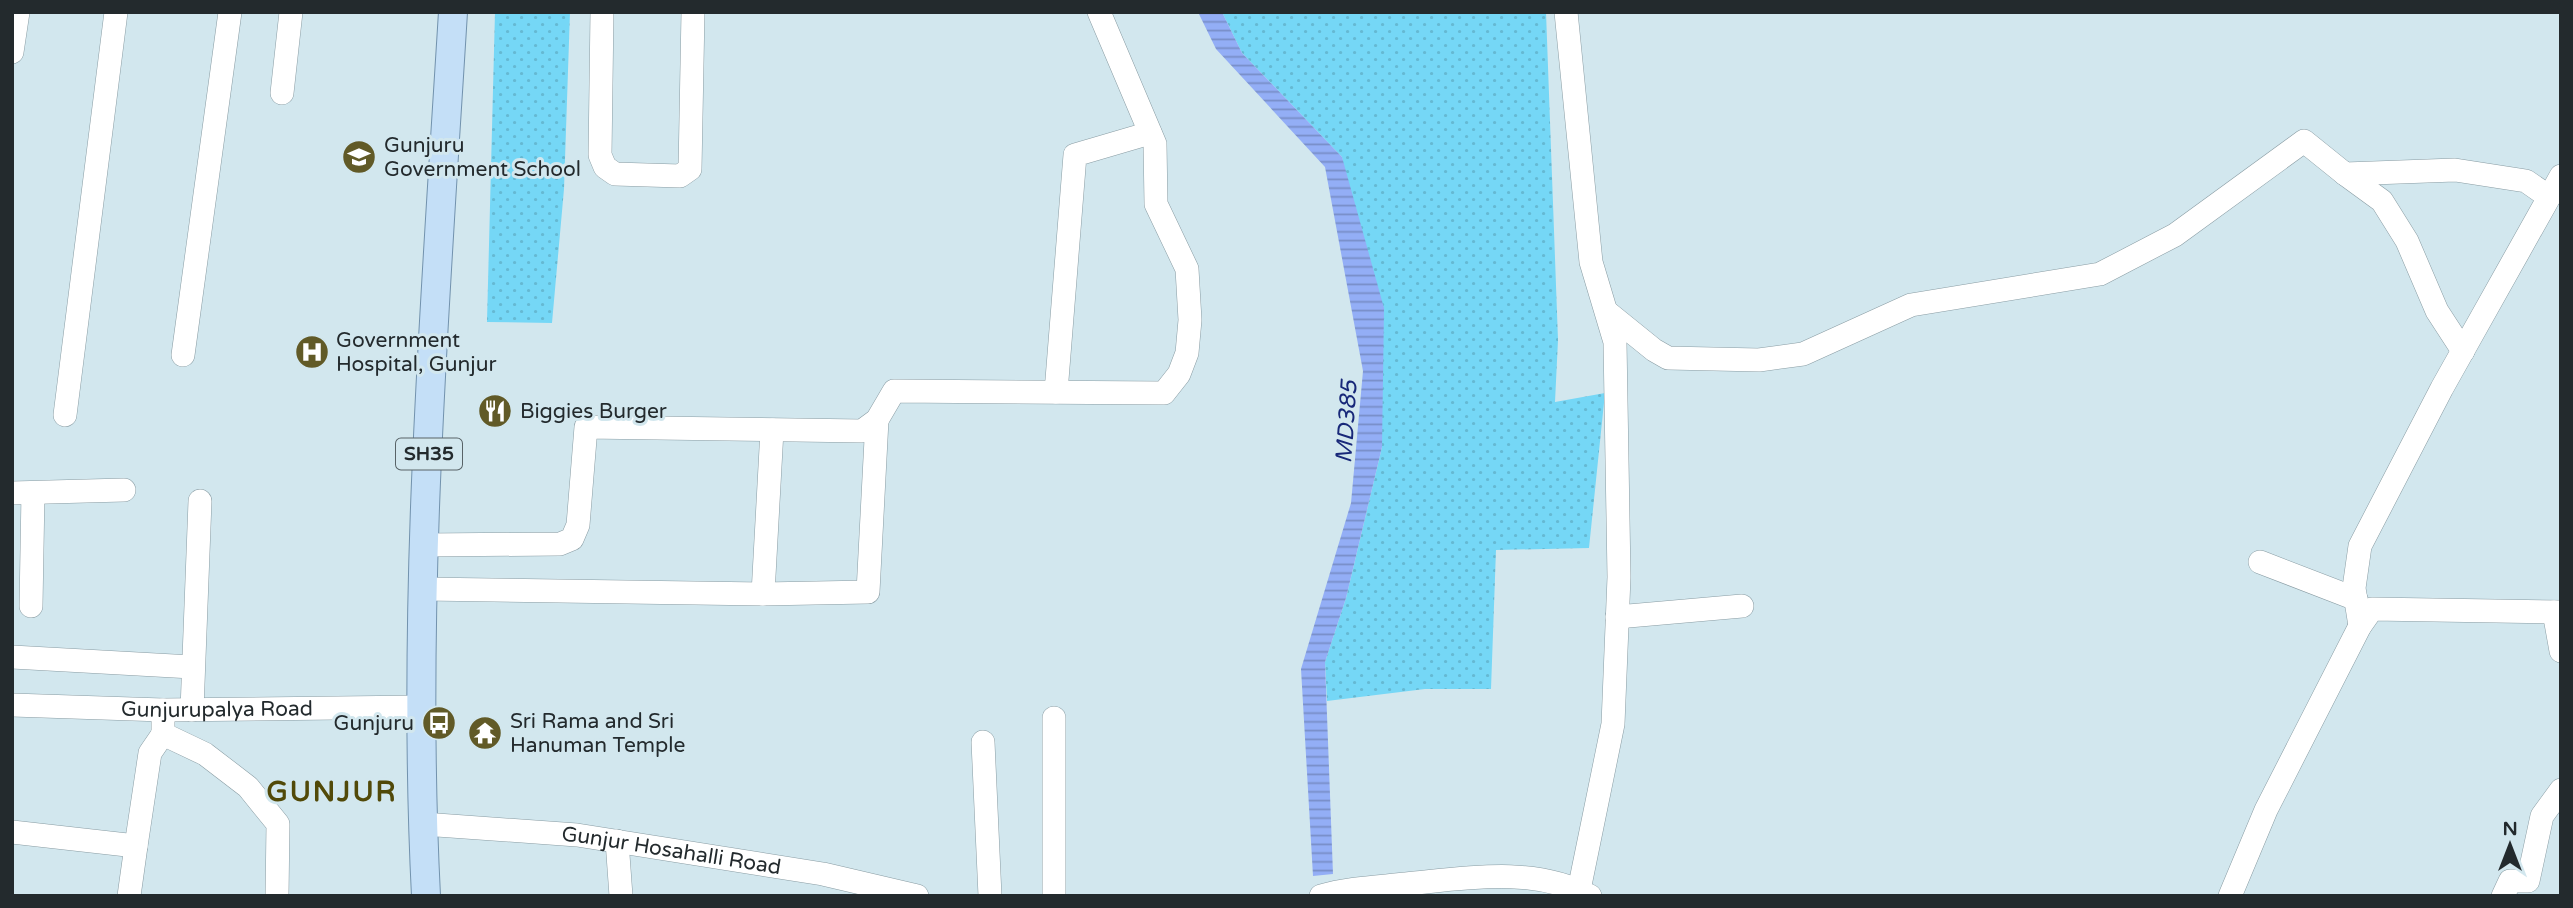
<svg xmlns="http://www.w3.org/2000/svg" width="2573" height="908" viewBox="0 0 2573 908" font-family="'Varela Round',sans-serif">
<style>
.grass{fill:url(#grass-dots)}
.water{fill:url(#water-rules)}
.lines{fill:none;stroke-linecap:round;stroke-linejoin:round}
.minor-casing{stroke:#899ca3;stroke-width:24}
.major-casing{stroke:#7292ad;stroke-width:30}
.minor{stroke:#fff;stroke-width:23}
.major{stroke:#c4dff7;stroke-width:28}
.labels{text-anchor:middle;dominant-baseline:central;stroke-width:6;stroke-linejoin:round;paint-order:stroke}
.shield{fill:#d2e7ee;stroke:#586367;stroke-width:2}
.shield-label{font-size:19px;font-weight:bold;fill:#232a2d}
.poi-label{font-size:21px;fill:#232a2d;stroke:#d2e7ee;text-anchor:start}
.street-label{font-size:21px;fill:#232a2d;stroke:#d2e7ee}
.water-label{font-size:23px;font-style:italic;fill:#182879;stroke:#d2e7ee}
.district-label{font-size:28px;font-weight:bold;letter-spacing:2px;fill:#514908;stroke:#d2e7ee}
</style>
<defs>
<pattern id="grass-dots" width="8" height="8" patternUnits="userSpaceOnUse" patternTransform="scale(1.75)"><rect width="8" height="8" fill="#75d7f6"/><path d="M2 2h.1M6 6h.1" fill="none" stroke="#65b9d3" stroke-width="1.8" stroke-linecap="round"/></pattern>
<pattern id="water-rules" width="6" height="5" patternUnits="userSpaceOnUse" patternTransform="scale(1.75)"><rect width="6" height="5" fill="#93aef6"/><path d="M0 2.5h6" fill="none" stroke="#788ec8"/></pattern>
</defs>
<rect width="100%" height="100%" fill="#d2e7ee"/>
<!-- grass -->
<path class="grass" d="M 495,12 L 570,12 L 564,189 L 552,323 L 487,322 Z
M 1222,12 L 1546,12 L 1558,340 L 1555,402 L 1605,393 L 1589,548 L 1496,550 L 1491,689 L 1425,689 L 1327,701 L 1325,662 L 1346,598 L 1382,447 L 1342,157 L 1242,53 Z"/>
<!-- water -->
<path class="water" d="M 1198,12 L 1222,12 L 1242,53 L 1342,157 L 1384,308 L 1382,447 L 1346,598 L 1325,662 L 1333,874 L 1313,876 L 1301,669 L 1351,503 L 1363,371 L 1325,167 L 1216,49 Z"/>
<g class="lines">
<!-- minor casing -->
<g class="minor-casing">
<g id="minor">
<path d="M 602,12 L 600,155 L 605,167 L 615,174 L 680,176 L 690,169 L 693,12"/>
<path d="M 1566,12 L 1591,262 L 1615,342 L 1619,577 L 1613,724 L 1579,890"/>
<path d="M 12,52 L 18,12"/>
<path d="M 282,93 L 291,12"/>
<path d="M 2345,174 L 2382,201 L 2407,241 L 2437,311 L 2463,351"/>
<path d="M 1607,312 L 1654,350 L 1668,358 L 1759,360 L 1803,354 L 1911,305 L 2100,274 L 2175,235 L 2304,141 L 2345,174 L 2455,170 L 2526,181 L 2549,197"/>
<path d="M 183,355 L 230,12"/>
<path d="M 1056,392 L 1075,155 L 1150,133"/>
<path d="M 65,415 L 116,12"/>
<path d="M 12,493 L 124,490"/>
<path d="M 425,545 L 560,544 L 572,539 L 578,525 L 586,427 L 862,431 L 877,420 L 894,391 L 1164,393 L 1179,374 L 1187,353 L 1190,320 L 1187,269 L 1156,204 L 1155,144 L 1099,12"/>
<path d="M 2260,562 L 2356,599"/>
<path d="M 424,589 L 763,594 L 868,592 L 877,420"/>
<path d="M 763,594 L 772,430"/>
<path d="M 31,606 L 33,493"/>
<path d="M 2554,612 L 2561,651"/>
<path d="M 1617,617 L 1742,606"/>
<path d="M 2360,626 L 2354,588 L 2360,546 L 2442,388 L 2561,176"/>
<path d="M 12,657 L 192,667"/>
<path id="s1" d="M 12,705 L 163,710 L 420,707"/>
<path d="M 163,710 L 163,734 L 205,754 L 248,787 L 278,824 L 277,896"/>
<path d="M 192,710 L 200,501"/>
<path d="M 983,742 L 990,896"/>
<path id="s2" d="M 423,824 L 577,835 L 823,874 L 917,896"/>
<path d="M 12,832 L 136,846 L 129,896"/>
<path d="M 617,841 L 621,896"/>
<path d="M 136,846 L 150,753 L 163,734"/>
<path d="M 1054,896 L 1054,718"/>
<path d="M 1321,896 C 1348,888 1378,887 1406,884 C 1467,878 1533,866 1590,896"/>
<path d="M 2230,896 L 2266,810 L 2360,626 L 2372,609 L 2561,612"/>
<path d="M 2503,896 L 2510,881 L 2528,881 L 2542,816 L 2561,790"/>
</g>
</g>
<!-- major casing -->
<g class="major-casing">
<path id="major" d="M 426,896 C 411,602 435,306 453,12"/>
</g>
<!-- minor -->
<use href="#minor" class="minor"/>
<!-- major -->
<use href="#major" class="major"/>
</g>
<!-- icons -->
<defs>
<g id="school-disc" transform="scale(1.75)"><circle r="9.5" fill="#615a27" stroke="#d2e7ee"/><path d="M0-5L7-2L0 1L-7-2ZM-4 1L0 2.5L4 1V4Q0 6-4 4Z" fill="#fff"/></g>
<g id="hospital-disc" transform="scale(1.75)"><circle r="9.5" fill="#615a27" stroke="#d2e7ee"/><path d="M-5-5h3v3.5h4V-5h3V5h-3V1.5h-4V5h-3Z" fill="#fff"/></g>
<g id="restaurant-disc" transform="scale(1.75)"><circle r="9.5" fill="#615a27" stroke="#d2e7ee"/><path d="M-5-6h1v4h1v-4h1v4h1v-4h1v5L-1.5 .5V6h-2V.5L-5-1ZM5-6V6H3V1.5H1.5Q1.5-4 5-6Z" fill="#fff"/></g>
<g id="bus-disc" transform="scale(1.75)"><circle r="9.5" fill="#615a27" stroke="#d2e7ee"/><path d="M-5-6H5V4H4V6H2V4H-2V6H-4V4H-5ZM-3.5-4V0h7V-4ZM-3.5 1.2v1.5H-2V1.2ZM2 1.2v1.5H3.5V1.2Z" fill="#fff"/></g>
<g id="temple-disc" transform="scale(1.75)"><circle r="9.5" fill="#615a27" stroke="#d2e7ee"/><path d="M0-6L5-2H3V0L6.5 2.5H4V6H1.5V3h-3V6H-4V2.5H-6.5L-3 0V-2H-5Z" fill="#fff"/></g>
</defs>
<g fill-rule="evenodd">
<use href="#school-disc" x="359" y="157"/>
<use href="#hospital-disc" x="312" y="352"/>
<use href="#restaurant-disc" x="495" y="411"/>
<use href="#bus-disc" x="439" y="723"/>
<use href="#temple-disc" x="485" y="733"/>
</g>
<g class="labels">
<!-- shield labels -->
<rect class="shield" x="396" y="438.5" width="66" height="31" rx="5"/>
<g class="shield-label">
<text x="429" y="454">SH35</text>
</g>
<!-- poi labels -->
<g class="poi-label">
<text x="384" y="145">Gunjuru<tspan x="384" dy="24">Government School</tspan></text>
<text x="336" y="340">Government<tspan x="336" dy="24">Hospital, Gunjur</tspan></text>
<text x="520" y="411">Biggies Burger</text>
<text x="510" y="721">Sri Rama and Sri<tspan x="510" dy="24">Hanuman Temple</tspan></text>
<text x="414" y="723" text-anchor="end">Gunjuru</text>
</g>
<!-- street labels -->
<g class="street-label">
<text stroke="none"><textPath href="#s1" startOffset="205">Gunjurupalya Road</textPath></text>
<text stroke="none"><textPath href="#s2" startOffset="250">Gunjur Hosahalli Road</textPath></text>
</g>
<!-- water labels -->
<g class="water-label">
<text transform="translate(1347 422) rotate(-86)">MD385</text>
</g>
<!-- district labels -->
<g class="district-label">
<text x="332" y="792">GUNJUR</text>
</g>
</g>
<!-- border -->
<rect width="2573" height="908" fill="none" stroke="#232a2d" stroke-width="28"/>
<!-- north arrow -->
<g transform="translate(2510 845)" stroke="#d2e7ee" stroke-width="5" paint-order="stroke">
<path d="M0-5L12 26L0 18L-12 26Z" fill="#232a2d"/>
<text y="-10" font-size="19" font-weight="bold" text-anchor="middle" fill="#232a2d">N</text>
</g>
</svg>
